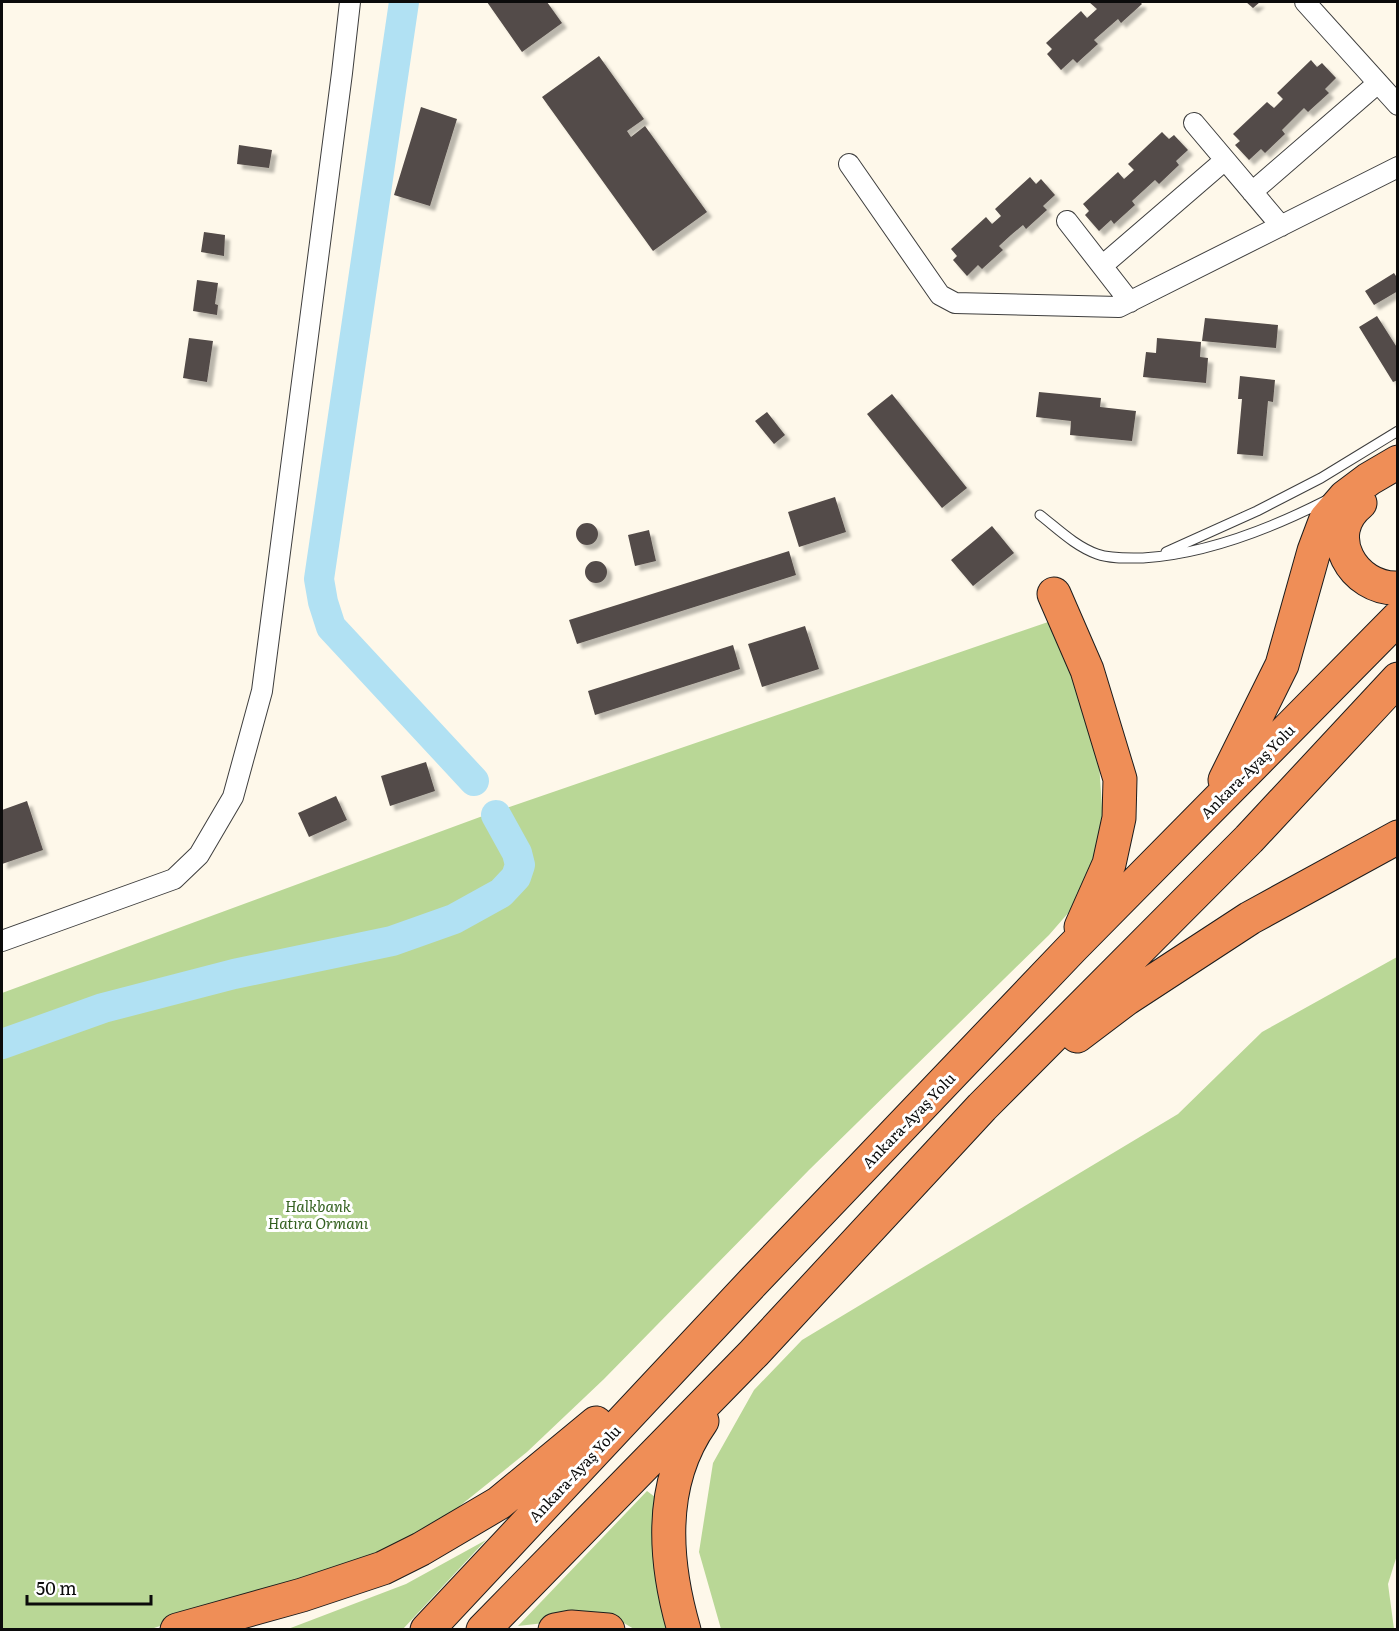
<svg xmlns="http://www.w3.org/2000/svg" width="1399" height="1631" viewBox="0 0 1399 1631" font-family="Literata,serif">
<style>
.forest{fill:#b9d796}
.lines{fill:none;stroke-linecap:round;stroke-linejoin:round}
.river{stroke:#b1e1f3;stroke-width:30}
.building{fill:#534b48;filter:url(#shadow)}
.lane-casing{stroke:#3e3e3e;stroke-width:11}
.street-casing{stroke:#3e3e3e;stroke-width:22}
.highway-casing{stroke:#1c1c1c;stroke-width:35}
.lane{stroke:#fff;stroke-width:9}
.street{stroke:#fff;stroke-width:20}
.highway{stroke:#ef8e57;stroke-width:33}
.labels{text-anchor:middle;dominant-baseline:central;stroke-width:6;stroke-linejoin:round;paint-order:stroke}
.street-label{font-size:15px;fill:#0b0b0b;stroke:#fff}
.park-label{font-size:15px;font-style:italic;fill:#33601f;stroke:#fff}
</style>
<defs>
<filter id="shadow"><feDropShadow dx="5" dy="5" stdDeviation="1.5" flood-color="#0004"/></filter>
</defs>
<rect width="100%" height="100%" fill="#fef8ea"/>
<!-- forest -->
<path class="forest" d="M 1051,621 L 1098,748 L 1104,837 L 1083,896 L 1049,935 L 809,1170 L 604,1379 L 527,1452 L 431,1529 L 361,1560 L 151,1629 L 2,1630 L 2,993 L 480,817 Z
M 1397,957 L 1398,1552 L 1388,1584 L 1394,1629 L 721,1629 L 699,1552 L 713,1463 L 754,1390 L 802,1340 L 1178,1114 L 1262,1032 Z
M 647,1491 L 659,1500 L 675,1629 L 634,1629 L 617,1619 L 570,1620 L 518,1626 Z
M 486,1540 L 403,1629 L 288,1629 L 406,1584 Z"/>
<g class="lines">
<!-- river -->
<path class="river" d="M 404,2 L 319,579 L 323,602 L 331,627 L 474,781
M 2,1044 L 103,1008 L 234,974 L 392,941 L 454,919 L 501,893 L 516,877 L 520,865 L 517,853 L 496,815"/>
</g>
<!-- building -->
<path class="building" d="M 487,2 L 547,2 L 562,23 L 522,52 Z
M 1089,2 L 1140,2 L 1142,4 L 1121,23 L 1118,19 L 1094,40 L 1098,44 L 1077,63 L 1073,59 L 1061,70 L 1047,54 L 1052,49 L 1046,43 L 1081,11 L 1087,18 L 1097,9 Z
M 1246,2 L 1260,2 L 1253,8 Z
M 599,56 L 644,119 L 627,131 L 631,137 L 645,126 L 707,212 L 653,251 L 542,97 Z
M 1311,60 L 1317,67 L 1322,63 L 1336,78 L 1325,89 L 1329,93 L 1308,112 L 1304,108 L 1282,130 L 1285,134 L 1265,153 L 1261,149 L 1249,160 L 1235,145 L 1240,141 L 1233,134 L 1267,102 L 1274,108 L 1283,99 L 1277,93 Z
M 421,107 L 457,119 L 430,206 L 394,195 Z
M 1162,132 L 1169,139 L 1174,135 L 1188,150 L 1176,161 L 1179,165 L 1159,184 L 1155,180 L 1132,201 L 1135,205 L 1114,224 L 1111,220 L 1099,231 L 1085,215 L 1089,211 L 1083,204 L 1118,172 L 1124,179 L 1134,170 L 1128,164 Z
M 239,145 L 272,150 L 269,168 L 237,164 Z
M 1030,177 L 1036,184 L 1041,179 L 1055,195 L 1043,206 L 1047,210 L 1026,229 L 1023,225 L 1011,235 L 999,246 L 1003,250 L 982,269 L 978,265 L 967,276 L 953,260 L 957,256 L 951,249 L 986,217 L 992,224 L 1001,216 L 995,209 Z
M 204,232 L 225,235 L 224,256 L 201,252 Z
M 1394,273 L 1398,279 L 1398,291 L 1374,305 L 1365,291 Z
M 197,280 L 218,283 L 215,304 L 218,305 L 217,315 L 193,311 Z
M 1377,316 L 1398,349 L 1398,380 L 1393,382 L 1359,327 Z
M 1205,318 L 1278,325 L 1276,348 L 1202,341 Z
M 189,338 L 213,341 L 207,382 L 183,378 Z
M 1157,338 L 1201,342 L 1200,357 L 1208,358 L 1206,383 L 1143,377 L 1146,352 L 1156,353 Z
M 1240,376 L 1275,380 L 1273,402 L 1268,401 L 1263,456 L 1237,454 L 1242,399 L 1238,399 Z
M 1039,392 L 1101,398 L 1100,407 L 1136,411 L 1132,441 L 1070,435 L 1071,421 L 1036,417 Z
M 892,394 L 967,488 L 942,508 L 867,414 Z
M 767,412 L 785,435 L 774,444 L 755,421 Z
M 835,497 L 846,532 L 799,547 L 788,512 Z
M576 534a11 11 0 1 1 22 0a11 11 0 1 1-22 0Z
M 992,526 L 1014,553 L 973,586 L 951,560 Z
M 649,530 L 656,561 L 635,566 L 628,535 Z
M 789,551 L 796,575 L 577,644 L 569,620 Z
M585 572a11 11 0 1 1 22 0a11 11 0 1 1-22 0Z
M 805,626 L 819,669 L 762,687 L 748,644 Z
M 733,645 L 740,669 L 595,715 L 588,691 Z
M 426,762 L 435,791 L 390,806 L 381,776 Z
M 336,796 L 347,820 L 309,837 L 298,813 Z
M 27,801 L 43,850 L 2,864 L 2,810 Z"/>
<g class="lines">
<!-- lane casing -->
<g class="lane-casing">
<path id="lane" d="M 1040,515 C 1058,529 1075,546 1097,554 C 1111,559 1128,558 1143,558 C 1207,554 1270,529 1327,500
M 1166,552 L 1257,511 L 1321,478 L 1398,431"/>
</g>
<!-- street casing -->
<g class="street-casing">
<path id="street" d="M 1305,2 L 1398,105
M 1194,123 L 1281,226
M 849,164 L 940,295 L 955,303 L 1119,307 L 1398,167
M 1252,192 L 1378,83
M 1067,221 L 1130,302
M 1102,266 L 1225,160
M 2,941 L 174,879 L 199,855 L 233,797 L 262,691 L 342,73 L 350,2"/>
</g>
<!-- highway casing -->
<g class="highway-casing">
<path id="highway" d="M 1360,503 C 1321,534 1353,590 1398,588
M 1054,594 L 1087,670 L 1120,779 L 1119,818 L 1109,864 L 1081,927
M 1225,780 L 1282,665 L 1314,551 L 1326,519 L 1345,497 L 1369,479 L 1398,462
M 1077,1036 L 1126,999 L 1250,918 L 1398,837
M 177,1630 L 302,1595 L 383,1568 L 421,1549 L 499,1503 L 596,1423
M 427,1630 L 754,1281 L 1072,948 L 1398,618
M 483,1630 L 754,1353 L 982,1107 L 1249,839 L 1398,679
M 555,1630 L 571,1627 L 608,1630
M 684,1630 C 664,1561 658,1483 702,1421"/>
</g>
<!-- lane -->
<use href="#lane" class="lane"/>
<!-- street -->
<use href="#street" class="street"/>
<!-- highway -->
<use href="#highway" class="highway"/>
</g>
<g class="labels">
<!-- street labels -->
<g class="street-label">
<text transform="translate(1247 771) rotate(-45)">Ankara-Ayaş Yolu</text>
<text transform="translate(908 1120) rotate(-46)">Ankara-Ayaş Yolu</text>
<text transform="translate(574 1473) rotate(-47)">Ankara-Ayaş Yolu</text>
</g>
<!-- park labels -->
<g class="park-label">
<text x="318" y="1205">Halkbank<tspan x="318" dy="17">Hatıra Ormanı</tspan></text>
</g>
</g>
<!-- border -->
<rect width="1399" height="1631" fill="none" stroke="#0b0b0b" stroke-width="6"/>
<!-- scale -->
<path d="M27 1595v9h124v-9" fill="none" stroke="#0b0b0b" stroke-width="3"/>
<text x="36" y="1595" font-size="18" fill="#0b0b0b" stroke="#ffffff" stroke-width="4.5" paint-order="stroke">50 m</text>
</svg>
